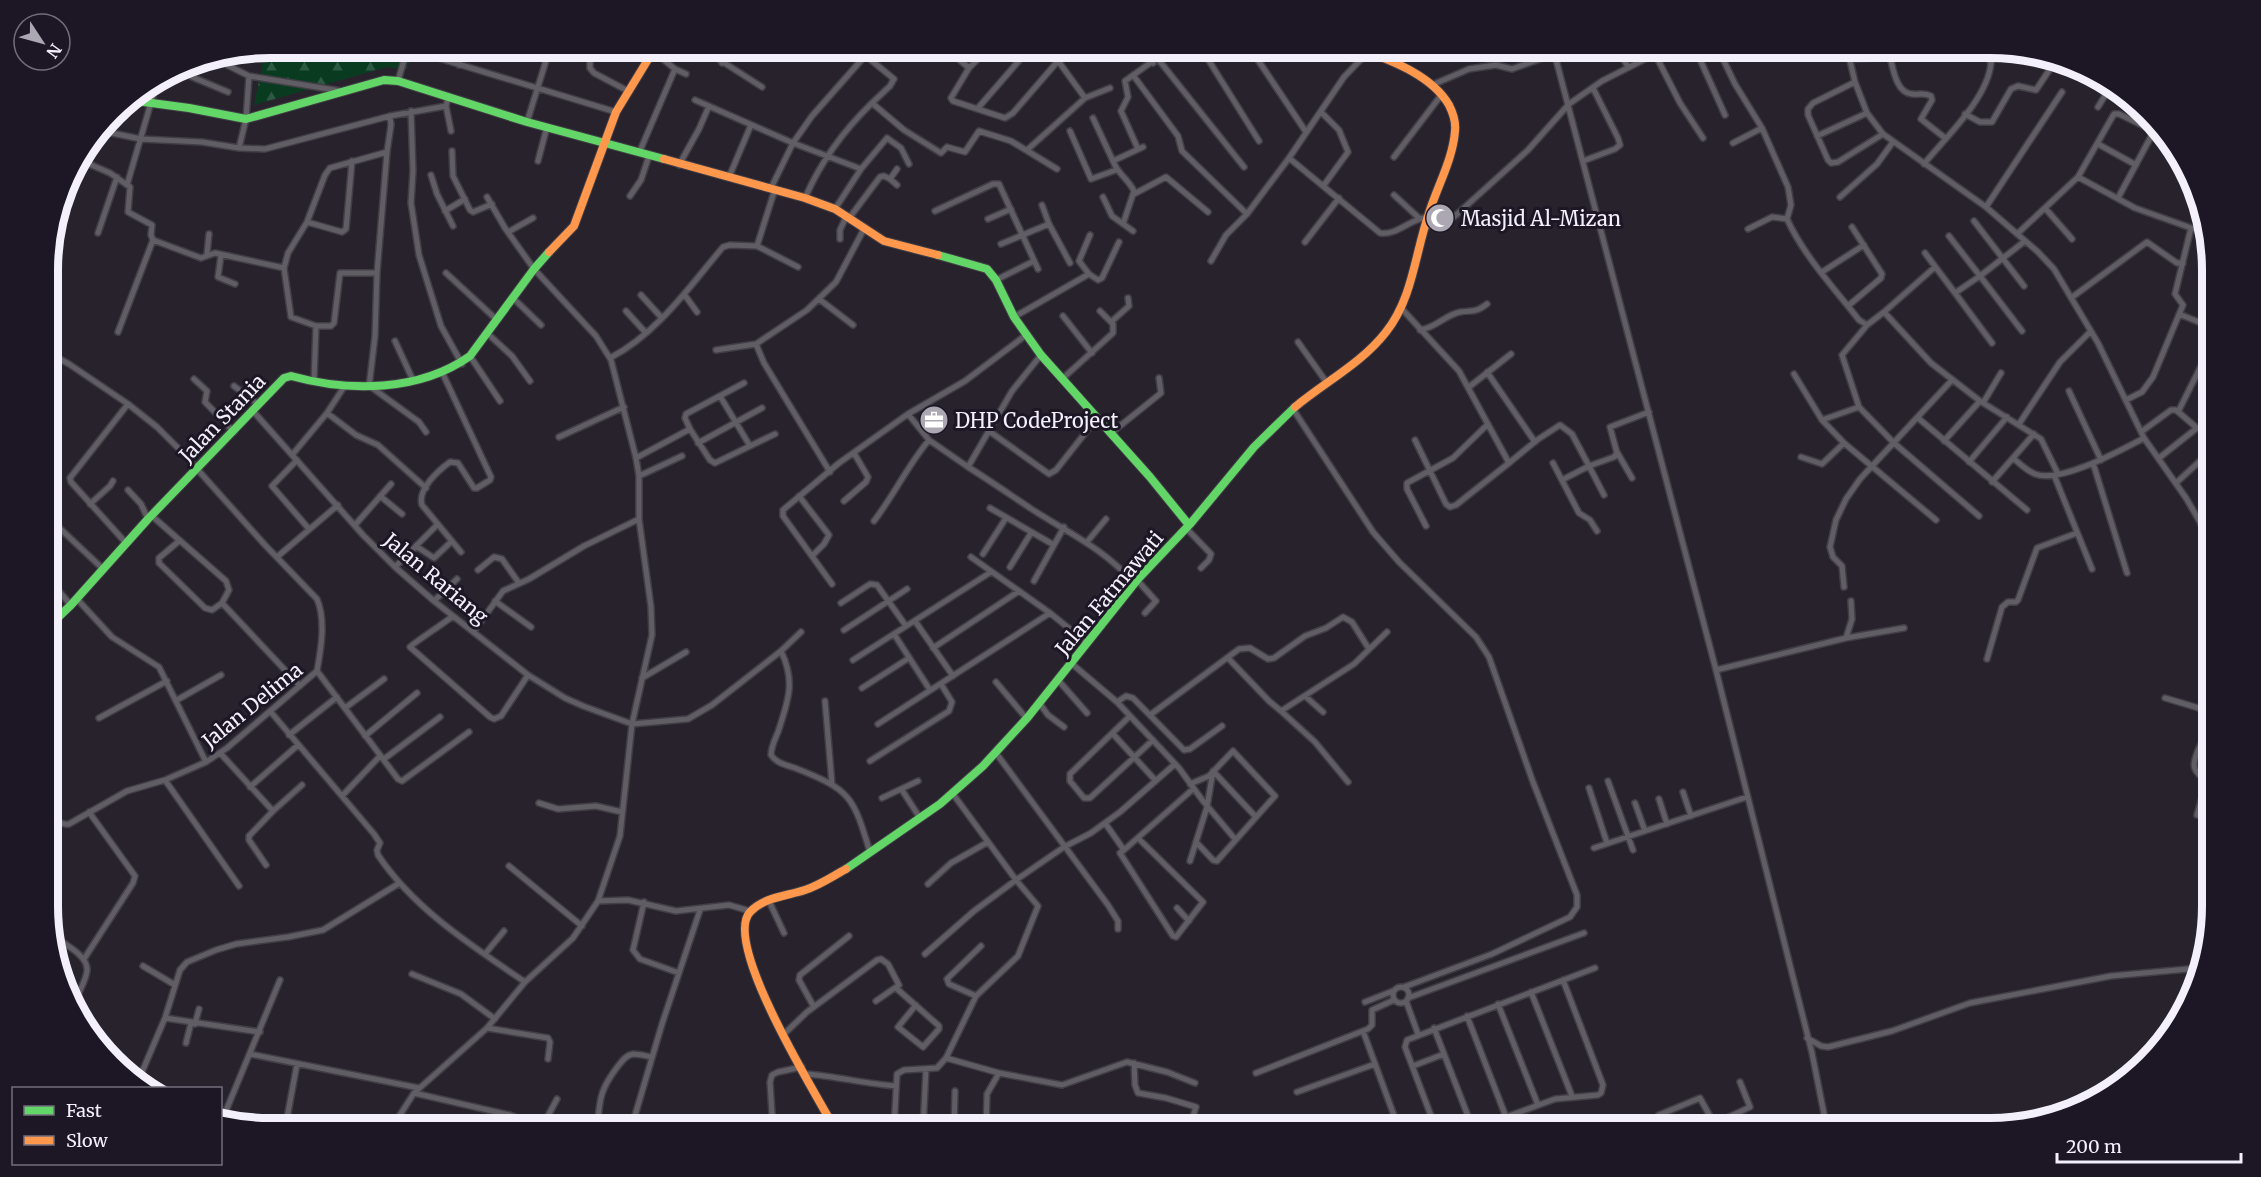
<svg xmlns="http://www.w3.org/2000/svg" width="2261" height="1177" viewBox="0 0 2261 1177" font-family="Merriweather,serif">
<style>
.forest{fill:url(#forest-firs)}
.lines{fill:none;stroke-linecap:round;stroke-linejoin:round}
.street-casing{stroke:#413e46;stroke-width:8}
.fast-casing{stroke:#413e46;stroke-width:10}
.slow-casing{stroke:#413e46;stroke-width:10}
.street{stroke:#605d64;stroke-width:5}
.fast{stroke:#63d668;stroke-width:8}
.slow{stroke:#ff974d;stroke-width:8}
.labels{text-anchor:middle;dominant-baseline:central;stroke-width:6;stroke-linejoin:round;paint-order:stroke}
.poi-label{font-size:20px;fill:#f4f0fb;stroke:#1c1625;text-anchor:start}
.street-label{font-size:20px;fill:#f4f0fb;stroke:#1c1625}
.rim{fill:none;stroke:#f4f0fb;stroke-width:8}
</style>
<defs>
<pattern id="forest-firs" width="22" height="20" patternUnits="userSpaceOnUse" patternTransform="scale(1.5)"><rect width="22" height="20" fill="#093b21"/><path d="M5 1l3.5 6h-7zM16 11l3.5 6h-7z" fill="#2d5842"/></pattern>
</defs>
<rect width="100%" height="100%" fill="#27222c"/>
<!-- forest -->
<path class="forest" d="M 271,48 L 420,48 L 405,70 L 387,67 L 254,105 L 263,61 L 241,54 Z"/>
<g class="lines">
<!-- street casing -->
<g class="street-casing">
<path id="street" d="M 521,48 L 548,56
M 597,48 L 590,62 L 590,68 L 594,73 L 628,91
M 701,48 L 762,87
M 753,48 L 770,57 L 775,54 L 778,48
M 940,48 L 944,51 L 947,49 L 969,68
M 989,48 L 969,68 L 951,98 L 953,101 L 1005,118 L 1013,113 L 1058,61
M 1058,48 L 1055,52 L 1056,58 L 1085,98
M 1101,48 L 1103,50
M 1201,48 L 1259,141
M 1250,48 L 1306,132
M 1553,48 L 1716,670 L 1812,1053 L 1827,1129
M 1617,48 L 1628,67
M 1847,48 L 1855,82 L 1867,113 L 1883,134 L 1986,207 L 2038,252 L 2054,269 L 2098,343 L 2144,438 L 2186,498 L 2200,522 L 2212,550
M 1136,51 L 1153,63
M 1368,52 L 1344,77 L 1289,158 L 1380,233 C 1397,236 1411,218 1428,217
M 1655,54 L 1680,103 L 1703,138
M 1698,55 L 1725,115
M 866,56 L 894,79 L 890,86 L 872,103
M 1722,57 L 1735,84 L 1762,128 L 1788,187 L 1791,205 L 1787,219 C 1804,256 1834,288 1859,320 L 1867,325 L 1884,312 L 1931,363 L 1980,401 L 2041,439 L 2058,474
M 1890,57 C 1893,68 1896,93 1912,94 C 1920,95 1924,92 1931,96 L 1932,100 L 1921,119 L 1945,138
M 215,59 L 249,76 L 341,91
M 1158,59 L 1244,167
M 1850,59 L 1952,55 L 1964,52 L 1968,48
M 722,63 L 730,48
M 191,64 L 189,73 L 192,77 L 228,92
M 459,65 L 463,48
M 675,69 L 686,74
M 1133,75 L 1178,136 L 1182,151 L 1247,214 L 1289,158
M 398,81 L 406,53 L 412,50 L 616,112
M 1855,82 L 1813,103 L 1808,109 L 1808,115 L 1828,160 L 1831,163 L 1838,162 L 1883,134
M 1432,85 L 1469,69 L 1496,65 L 1512,69 L 1554,54
M 448,98 L 446,106 L 451,131
M 695,100 L 793,143 L 861,169
M 2098,107 L 2109,89
M 978,108 L 1030,48
M 411,111 L 413,171 L 411,203 L 419,255 L 441,326 L 462,364
M 1322,113 L 1339,130 L 1348,152 L 1324,185
M 1965,114 L 1980,122 L 1992,122 L 2011,89 L 2018,86 L 2036,90 L 2054,63
M 390,116 L 446,106
M 1093,118 L 1113,161 L 1143,147
M 527,122 L 550,48
M 102,131 L 141,139 L 202,142 L 239,148 L 265,149 L 390,116 L 391,125 L 387,152 L 377,273 L 375,336 L 369,387
M 1070,131 L 1091,179 L 1116,170
M 1817,136 L 1867,113
M 1733,143 L 1762,128
M 2098,144 L 2136,165
M 239,148 L 246,119 L 249,76
M 1138,149 L 1121,111 L 1128,97 L 1125,81 L 1171,48
M 1027,150 L 1085,98 L 1110,88
M 452,151 L 453,176 L 470,210 L 473,212 L 492,204
M 639,153 L 675,69 L 653,51
M 1394,157 L 1442,94
M 80,160 L 110,173 L 130,187 L 128,212 L 152,225 L 151,235 L 153,240 L 201,258 L 215,253 L 284,268
M 538,161 L 547,127
M 1113,161 C 1117,173 1128,179 1134,191 L 1123,224
M 1583,161 L 1615,149 L 1620,145 L 1618,138 L 1593,88
M 1924,164 C 1946,137 1988,98 1991,63 L 1987,56 L 1975,48
M 679,165 L 699,129 L 709,106
M 431,175 L 437,194 L 453,226
M 729,177 L 751,125
M 2078,177 L 2135,208 L 2208,234
M 890,179 L 897,185
M 127,185 L 157,82
M 771,188 L 793,143 L 812,116 L 872,48
M 775,189 L 757,246 L 798,267
M 1134,194 L 1166,177 L 1208,212
M 1394,195 L 1419,218
M 630,196 L 641,180 L 649,156
M 1103,197 L 1112,216 L 1133,231
M 1840,197 L 1877,164 L 1893,142
M 805,198 C 821,161 843,131 872,103 L 904,130 L 941,153 L 947,147 L 965,152 L 979,131 L 1011,141 L 1057,169
M 2118,198 L 2154,131
M 1042,205 L 1049,224 L 1070,263
M 1986,207 L 2062,92
M 2045,208 L 2072,239
M 835,209 L 861,169 L 887,138 L 901,148 L 909,164
M 445,211 L 465,199
M 935,211 L 993,184 L 999,184 L 1038,269
M 850,217 L 880,177 L 884,176 L 890,179 L 897,169
M 988,219 L 1011,209
M 1974,221 L 2024,286
M 307,222 L 342,232 L 346,229 L 352,161
M 1425,227 L 1440,224 L 1455,216 L 1528,150 L 1569,104 L 1602,81 L 1655,54 L 1671,52 L 1722,57 L 1746,48
M 1748,229 L 1772,217 L 1787,219
M 508,232 L 533,218
M 98,233 L 117,177
M 2017,234 L 2078,177 L 2114,114 L 2119,114 L 2158,133
M 1090,235 L 1079,261 L 1089,274 L 1098,280 L 1102,278 L 1119,242
M 1949,236 L 1980,276 L 2025,241
M 840,239 L 840,230 L 847,215
M 1305,242 L 1339,198
M 1001,244 L 1049,224
M 1925,253 L 1955,293
M 207,254 L 209,234
M 221,255 L 218,277 L 235,284
M 1211,261 L 1226,235 L 1247,214
M 1822,272 L 1864,245
M 446,273 L 497,320
M 996,280 L 1034,261
M 684,294 L 697,312
M 641,295 L 661,317
M 513,298 L 541,325
M 2071,298 L 2147,242 L 2177,263 L 2183,263
M 819,299 L 853,325
M 1848,306 L 1881,278 L 1882,274 L 1852,227
M 1402,309 L 1459,371 L 1509,463 L 1456,505 L 1450,507 L 1446,504 L 1415,440
M 626,311 L 646,333
M 1884,312 L 1935,267
M 2179,314 L 2211,327
M 1063,316 L 1092,353
M 1014,317 L 1089,274
M 1111,322 L 1129,306 L 1128,298
M 1868,324 L 1842,355 L 1859,407 L 1894,443 L 1979,516
M 316,326 L 331,326 L 334,323 L 340,273 L 377,273
M 1420,330 C 1436,328 1445,315 1460,312 C 1473,310 1475,313 1487,304
M 118,332 L 153,240
M 487,333 L 512,356 L 530,381
M 395,341 L 412,378
M 1298,342 L 1327,383
M 1992,343 L 1955,293 L 1980,276 L 2022,331
M 716,350 L 756,344
M 49,353 L 69,364 L 128,404 L 157,427 L 181,451 L 265,545 L 317,599 C 326,620 321,649 317,671 L 227,748 L 206,762 L 159,667 L 112,637 L 77,599
M 470,356 L 500,401
M 610,358 C 657,334 690,286 723,247 L 730,245 L 757,246
M 442,372 L 491,477 L 490,480 L 477,488 L 474,488 L 458,463 L 450,462 C 439,470 417,489 422,505 L 461,552
M 1487,372 L 1535,442
M 1794,374 L 1822,420 L 1844,443 L 1936,520
M 194,379 L 207,391 L 205,402 L 234,432
M 1062,379 L 1113,333 L 1113,324 L 1100,311
M 314,381 L 316,326 L 291,317 L 284,268 L 288,253 L 307,222 L 325,175 L 330,168 L 387,152
M 744,383 L 686,414 L 685,418 L 690,429 L 710,460 L 715,463 L 775,434
M 234,386 L 259,405
M 371,387 L 419,422 L 426,432
M 1469,387 L 1511,354
M 2069,391 L 2101,460
M 720,396 L 750,446
M 2126,400 L 2142,392 L 2153,377 L 2183,305 L 2175,294 L 2191,228
M 1983,403 L 2001,373
M 1293,409 L 1373,532 L 1399,562 L 1476,637 L 1489,657 L 1533,782 L 1577,895 L 1577,907 L 1570,917 L 1492,954 L 1404,987
M 253,411 L 363,535 L 395,567 L 434,601 L 528,675 L 565,698 L 583,706 L 632,724 L 688,719 L 712,705 L 781,651 L 801,632
M 2178,412 L 2211,346
M 327,413 L 356,435 L 378,445 L 426,488
M 908,414 L 929,440 L 968,467 L 1012,391 L 1041,355
M 1918,418 L 2027,510
M 1822,420 L 1859,407
M 2019,424 L 2060,362 L 2091,331
M 989,431 L 1049,474 L 1056,470 L 1097,418
M 2141,432 L 2171,410 L 2176,410 L 2197,428
M 1110,434 L 1161,393 L 1159,378
M 559,437 L 624,407
M 1944,441 L 1980,401
M 698,443 L 762,408
M 1617,452 L 1632,478
M 292,455 L 327,413 L 344,387
M 1801,457 L 1822,464 L 1844,443
M 636,458 L 690,429
M 2013,458 C 2020,464 2027,471 2035,474 C 2060,484 2121,450 2144,438
M 2159,458 L 2197,428 L 2203,426 L 2212,413
M 297,460 L 272,486 L 309,529
M 1969,462 L 2007,417
M 1509,463 L 1537,440 L 1560,425 L 1572,434 L 1589,466 L 1614,457 L 1617,453 L 1610,427 L 1649,412
M 1553,463 L 1579,513 L 1590,520 L 1597,531
M 2093,463 L 2127,573
M 968,467 C 989,480 1009,494 1030,508 C 1068,533 1102,547 1134,583
M 830,472 L 764,363 L 756,344 L 807,310 L 836,282 L 865,227
M 2054,475 L 2092,569
M 639,476 L 682,456
M 1562,480 L 1589,466 L 1604,495
M 1992,482 L 2034,434
M 2176,483 L 2212,450
M 128,490 L 141,504 L 148,519
M 380,496 L 402,514
M 799,496 L 829,535 L 824,544 L 812,556
M 844,501 L 866,482 L 868,477 L 854,453
M 90,504 L 110,486 L 113,481
M 990,508 L 1054,545
M 152,516 L 226,581 L 229,590 L 222,603 L 300,686
M 52,521 L 102,568
M 874,521 C 894,495 908,465 929,440
M 2200,522 L 2212,516
M 355,525 L 391,484
M 1426,526 L 1407,489 L 1407,483 L 1453,458 L 1488,424
M 1186,528 L 1211,554 L 1209,560 L 1201,568
M 179,541 L 159,558 L 159,563 L 205,608 L 212,610 L 222,603
M 1087,542 L 1106,519
M 126,543 L 71,482 L 70,478 L 128,404
M 416,546 L 434,558 L 452,541
M 983,554 L 1006,518
M 277,557 L 338,505
M 971,557 L 1050,613 L 1087,643
M 395,567 L 438,524
M 1010,567 L 1031,533
M 478,570 L 494,557 L 502,559 L 519,583
M 49,580 L 71,605
M 1137,580 L 1156,601 L 1145,613
M 1034,581 L 1064,527
M 832,584 L 783,516 L 783,510 L 839,463 L 908,414 L 965,381 L 1026,335
M 1844,587 L 1842,566 L 1833,557 L 1830,547 L 1836,520 L 1846,499 L 1860,479 L 1952,380
M 434,601 L 457,579
M 495,601 L 531,627
M 841,603 L 870,584 L 877,585 L 906,626
M 453,616 C 446,622 412,644 410,647 L 490,717 L 494,719 L 501,716 L 528,675
M 915,621 L 953,676
M 844,630 L 907,589
M 474,631 L 503,591 L 529,579 L 584,546 L 639,519
M 894,634 L 930,690
M 1846,638 L 1904,628
M 933,648 L 1019,591
M 781,651 C 796,682 788,701 778,732 C 775,739 771,747 771,755 C 776,763 786,765 795,768 C 851,790 853,796 870,852
M 1228,658 L 1269,701 L 1281,711 L 1354,664 L 1387,632
M 1987,659 L 2002,607 L 2008,602 L 2016,602 L 2018,600 L 2037,548 L 2077,533
M 853,660 L 991,572
M 1071,663 L 1117,702 L 1179,768 L 1203,801 L 1235,839
M 1716,670 L 1846,638 L 1852,619 L 1851,601
M 317,671 L 398,779 L 402,781 L 469,732
M 642,678 L 686,652
M 1058,680 L 1087,713
M 996,682 L 1027,719
M 862,688 L 909,658
M 1305,696 L 1323,712
M 2165,698 L 2212,712
M 177,700 L 221,675
M 825,701 L 832,784
M 1117,702 L 1126,696 L 1133,698 L 1184,750 L 1190,749 L 1222,726
M 1040,704 L 1048,715 L 1064,727
M 345,708 L 384,679
M 270,711 L 374,834 L 380,843 L 377,850 L 378,855 C 414,909 472,946 525,982
M 1281,711 L 1315,742 L 1348,782
M 1150,715 L 1239,649 L 1250,648 L 1268,659 L 1274,658 L 1305,636 L 1326,628 L 1343,617 L 1352,622 L 1369,649
M 1130,716 L 1070,774 L 1070,781 L 1084,798 L 1090,798 L 1153,740
M 99,718 L 167,681
M 2212,723 C 2208,733 2190,759 2195,769 C 2197,775 2207,781 2213,786
M 878,724 L 1050,613
M 1113,734 L 1156,781
M 289,735 L 337,697
M 365,736 L 417,693
M 996,753 L 1108,905 L 1118,921 L 1118,929
M 221,754 L 273,811 L 249,836 L 249,840 L 266,865
M 384,759 L 440,717
M 870,761 L 949,711 L 952,702 L 941,684
M 165,780 L 239,886
M 1608,781 L 1633,850
M 1190,784 L 1209,776 L 1233,751 L 1275,796 L 1217,861 L 1213,860 L 1196,842
M 250,787 L 298,745
M 1589,788 L 1607,843
M 902,790 L 920,818
M 1683,792 L 1691,816
M 953,794 L 1016,880 L 1038,906 L 1018,956 L 976,996 L 949,984 L 947,979 L 981,946
M 342,796 L 380,756
M 882,798 L 918,781
M 1659,799 L 1667,824
M 539,803 L 558,809 L 596,806 L 622,812
M 1635,803 L 1645,831
M 273,811 L 302,785
M 50,812 C 55,818 60,826 69,824 L 127,791 L 165,780 L 206,762
M 2197,815 L 2207,781
M 1105,823 L 1124,850 L 1120,853 L 1173,936 L 1176,937 L 1203,902 L 1138,838
M 1594,848 L 1747,797
M 1124,850 L 1193,789
M 1190,861 L 1207,807 L 1213,771 L 1255,816
M 509,866 L 582,926
M 928,884 L 951,863 L 988,842
M 598,901 L 628,900 L 676,911 L 729,905 L 750,911
M 769,901 L 784,933
M 644,902 L 633,950 L 640,959 L 679,973
M 1177,908 L 1189,921
M 50,934 C 61,942 89,955 87,971 C 86,980 80,990 76,999
M 485,954 L 504,931
M 925,954 L 974,911 L 1016,880 L 1064,847 L 1091,833 L 1120,812 L 1175,764
M 84,959 L 133,883 L 135,876 L 89,812
M 143,966 L 175,985
M 412,974 L 461,994 L 495,1019
M1393 995a8 8 0 1 1 16 0a8 8 0 1 1-16 0Z
M 896,988 L 938,1025 L 939,1026 L 939,1029 L 923,1047 L 898,1027 L 916,1005
M 1531,992 L 1572,1096
M 976,996 L 946,1058 L 999,1073 L 1062,1085 L 1127,1062 L 1167,1072 L 1195,1083
M 1408,998 L 1584,933
M 1406,1001 L 1418,1034
M 1365,1002 L 1393,991
M 1498,1004 L 1538,1105
M 814,1007 L 799,980 L 800,975 L 849,936
M 1467,1016 L 1506,1117 L 1555,1099 L 1598,1095 L 1601,1093 L 1603,1085 L 1563,980
M 165,1018 L 260,1032
M 195,1024 L 199,1009
M 487,1028 L 548,1038 L 550,1042 L 548,1059
M 1434,1028 L 1473,1129
M 1363,1031 L 1399,1129
M 783,1035 L 807,1012 L 877,960 L 881,959 L 888,964 L 899,985 L 876,1001
M 1807,1038 L 1821,1046 L 1828,1047 L 1892,1031 L 1970,1003 L 2111,976 L 2199,968
M 186,1043 L 191,1023
M 250,1054 L 419,1088
M 1134,1063 L 1135,1085 L 1138,1093 L 1166,1098 L 1196,1107 L 1191,1123 L 1219,1129
M 1413,1066 L 1444,1054
M 1256,1073 L 1368,1029 L 1372,1025 L 1372,1010 L 1394,1000
M 806,1074 C 836,1076 865,1084 896,1086
M 139,1079 L 165,1018 L 180,970 L 187,962 L 216,950 L 236,944 L 288,937 L 323,930 L 398,884
M 1297,1092 L 1375,1064
M 414,1093 L 487,1028 L 525,982 L 573,938 L 598,901 L 620,836 L 632,724 L 652,635 L 651,607 L 639,519 L 639,476 L 636,458 L 611,360 L 596,336 L 534,269 L 505,228 L 487,197
M 1659,1115 L 1700,1098 L 1717,1129
M 223,1118 L 280,980
M 834,1126 L 986,1128
M 542,1127 L 557,1099
M 894,1128 L 897,1074 L 904,1070 L 937,1068 L 946,1058
M 285,1129 L 297,1064
M 391,1129 L 414,1093 L 510,1115 L 546,1129
M 597,1129 C 600,1099 599,1091 618,1066 C 622,1061 626,1055 633,1054 C 639,1054 646,1056 652,1057
M 631,1129 L 662,1024 L 700,910
M 773,1129 L 770,1082 L 772,1075 L 778,1072 L 802,1067
M 923,1129 L 926,1069
M 954,1129 L 955,1091
M 986,1129 L 987,1094 L 999,1073
M 1436,1129 L 1405,1047 L 1407,1040 L 1595,968
M 1474,1129 L 1506,1117
M 1703,1129 L 1750,1107 L 1740,1082"/>
</g>
<!-- fast casing -->
<g class="fast-casing">
<path id="fast" d="M 129,100 L 189,108 L 246,119 L 384,80 L 398,81 L 527,122 L 664,159
M 938,255 L 987,269 L 996,280 L 1014,317 L 1041,355 L 1150,477 L 1189,525
M 49,626 L 71,605 L 148,519 L 284,378 L 291,376 C 349,392 419,392 470,356 L 534,269 L 549,252
M 846,869 L 940,804 L 983,766 L 1028,717 L 1138,579 L 1191,523 L 1254,447 L 1295,407"/>
</g>
<!-- slow casing -->
<g class="slow-casing">
<path id="slow" d="M 664,159 L 805,198 L 835,209 L 884,241 L 938,255
M 549,252 L 574,226 L 616,112 L 655,48
M 1295,407 C 1325,382 1362,363 1386,332 C 1413,298 1415,253 1429,213 C 1437,187 1453,159 1455,131 C 1456,122 1453,113 1449,105 C 1431,74 1389,60 1358,48
M 835,1129 C 816,1094 722,943 750,912 C 764,897 787,896 805,890 C 820,885 833,876 846,869"/>
</g>
<!-- street -->
<use href="#street" class="street"/>
<!-- fast -->
<use href="#fast" class="fast"/>
<!-- slow -->
<use href="#slow" class="slow"/>
</g>
<!-- icons -->
<defs>
<g id="mosque-disc" transform="scale(1.5)"><circle r="9.5" fill="#aca8b3" stroke="#1c1625"/><path d="M3.5-4.9A6 6 0 1 0 3.5 4.9A5 5 0 1 1 3.5-4.9Z" fill="#fff"/></g>
<g id="office-disc" transform="scale(1.5)"><circle r="9.5" fill="#aca8b3" stroke="#1c1625"/><path d="M-6-3h4V-5.5h4V-3h4V5H-6ZM-1-4.5V-3h2v-1.5ZM-6 0V1H6V0Z" fill="#fff"/></g>
</defs>
<g fill-rule="evenodd">
<use href="#mosque-disc" x="1440" y="218"/>
<use href="#office-disc" x="934" y="420"/>
</g>
<g class="labels">
<!-- poi labels -->
<g class="poi-label">
<text x="1461" y="218">Masjid Al-Mizan</text>
<text x="955" y="420">DHP CodeProject</text>
</g>
<!-- street labels -->
<g class="street-label">
<text transform="translate(222 418) rotate(-46)">Jalan Stania</text>
<text transform="translate(436 578) rotate(40)">Jalan Rariang</text>
<text transform="translate(1109 593) rotate(-50)">Jalan Fatmawati</text>
<text transform="translate(252 705) rotate(-39)">Jalan Delima</text>
</g>
</g>
<!-- crop -->
<path d="M0 0H2261V1177H0ZM270 58H1990A212 212 0 0 1 2202 270V906A212 212 0 0 1 1990 1118H270A212 212 0 0 1 58 906V270A212 212 0 0 1 270 58Z" fill="#1c1625" fill-rule="evenodd"/>
<path class="rim" d="M270 58H1990A212 212 0 0 1 2202 270V906A212 212 0 0 1 1990 1118H270A212 212 0 0 1 58 906V270A212 212 0 0 1 270 58Z"/>
<!-- legend -->
<rect x="12" y="1087" width="210" height="78" fill="#1c1625" stroke="#726d7b" stroke-width="1.5"/>
<rect x="24" y="1106" width="30" height="9" fill="#63d668" stroke="#726d7b" stroke-width="1.5"/>
<text x="66" y="1117" font-size="18" fill="#f4f0fb">Fast</text>
<rect x="24" y="1136" width="30" height="9" fill="#ff974d" stroke="#726d7b" stroke-width="1.5"/>
<text x="66" y="1147" font-size="18" fill="#f4f0fb">Slow</text>
<!-- north arrow -->
<g transform="translate(42 42) rotate(126)"><circle r="28" fill="#1c1625" stroke="#726d7b" stroke-width="1.5"/>
<path d="M0-4.5L10 22L0 15L-10 22Z" fill="#aca8b3"/>
<text y="-9" font-size="16" font-weight="bold" text-anchor="middle" fill="#f4f0fb">N</text>
</g>
<!-- scale -->
<path d="M2057 1153v9h184v-9" fill="none" stroke="#f4f0fb" stroke-width="3"/>
<text x="2066" y="1153" font-size="18" fill="#f4f0fb" stroke="#1c1625" stroke-width="4.5" paint-order="stroke">200 m</text>
</svg>
